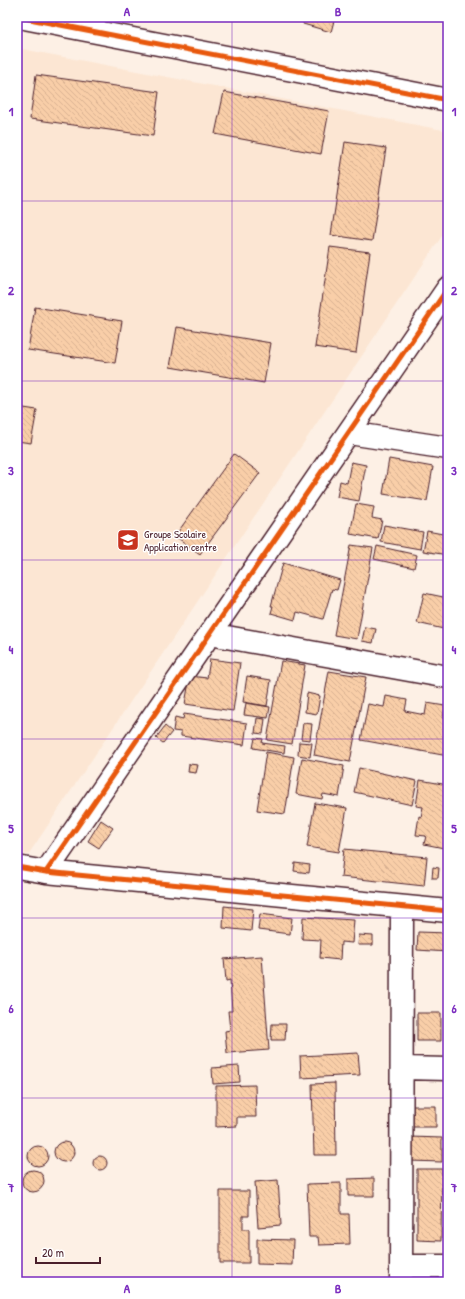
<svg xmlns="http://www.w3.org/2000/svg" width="465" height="1299" viewBox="0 0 465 1299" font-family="'Patrick Hand',sans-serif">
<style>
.built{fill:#fce6d3}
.building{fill:url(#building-back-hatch);stroke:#4a1f2b}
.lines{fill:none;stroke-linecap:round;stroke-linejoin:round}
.minor-casing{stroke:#4a1f2b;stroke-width:25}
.minor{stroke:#fff;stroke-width:22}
.cycleway-casing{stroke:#fff;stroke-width:8}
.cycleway{stroke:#e8590c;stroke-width:5}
.grid{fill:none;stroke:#7b2cbf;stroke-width:1;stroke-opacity:0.55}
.labels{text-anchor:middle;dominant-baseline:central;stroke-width:3;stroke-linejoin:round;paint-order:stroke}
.poi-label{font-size:11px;fill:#4a1f2b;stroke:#fff;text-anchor:start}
.neatline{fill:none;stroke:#7b2cbf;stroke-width:1.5}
.grid-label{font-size:13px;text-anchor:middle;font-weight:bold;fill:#7b2cbf}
</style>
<defs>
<pattern id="building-back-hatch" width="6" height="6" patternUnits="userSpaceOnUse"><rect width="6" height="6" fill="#f9cea8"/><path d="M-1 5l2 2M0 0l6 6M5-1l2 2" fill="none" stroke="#d7b091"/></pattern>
</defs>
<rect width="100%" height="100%" fill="#fdf0e5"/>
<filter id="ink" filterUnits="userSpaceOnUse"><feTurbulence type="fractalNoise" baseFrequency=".025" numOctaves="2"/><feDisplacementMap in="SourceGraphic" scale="8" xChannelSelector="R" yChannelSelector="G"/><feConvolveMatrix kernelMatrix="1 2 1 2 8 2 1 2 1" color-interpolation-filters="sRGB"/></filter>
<g filter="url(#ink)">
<!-- built -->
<path class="built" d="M 17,48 L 448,131 L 448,227 L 28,855 L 17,853 Z"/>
<!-- building -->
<path class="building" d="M 305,17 L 335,17 L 331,32 L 303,24 Z
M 36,75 L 159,92 L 153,136 L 30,119 Z
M 224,92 L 329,111 L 321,154 L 215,134 Z
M 345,142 L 386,148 L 372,241 L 331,235 Z
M 330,247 L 370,252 L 356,353 L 315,347 Z
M 35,307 L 122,321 L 115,363 L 28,350 Z
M 177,327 L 271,343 L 264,383 L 170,367 Z
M 17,407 L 37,410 L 31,443 L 17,441 Z
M 234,454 L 260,473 L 200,554 L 175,536 Z
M 389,459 L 433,467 L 427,501 L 383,494 Z
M 351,462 L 366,465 L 359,501 L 337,497 L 340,481 L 347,483 Z
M 356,504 L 374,507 L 372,518 L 382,520 L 378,539 L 350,534 Z
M 384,525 L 423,532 L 420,549 L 381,542 Z
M 427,531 L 448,535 L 448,555 L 423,551 Z
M 351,545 L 373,548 L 357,639 L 334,635 Z
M 377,546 L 417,555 L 414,568 L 374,559 Z
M 283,563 L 340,580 L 337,590 L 332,589 L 323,619 L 297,612 L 295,620 L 271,613 L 273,606 L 271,606 Z
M 424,593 L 448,598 L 448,630 L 417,623 Z
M 365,627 L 376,629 L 373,643 L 362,641 Z
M 210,659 L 240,663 L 233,711 L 185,704 L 190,676 L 207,678 Z
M 281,661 L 305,665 L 292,744 L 267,740 Z
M 329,671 L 366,677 L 350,762 L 314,755 Z
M 247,676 L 271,680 L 267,706 L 243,702 Z
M 307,693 L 320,696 L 317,714 L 305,712 Z
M 386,696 L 407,700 L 405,711 L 425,715 L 427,703 L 445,706 L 443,718 L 448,719 L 448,756 L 361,740 L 368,704 L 384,707 Z
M 246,703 L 270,707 L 268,718 L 244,715 Z
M 184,714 L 247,723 L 244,745 L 181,736 L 181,732 L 173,731 L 175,717 L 183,719 Z
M 257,718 L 265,719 L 263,734 L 255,733 Z
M 303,723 L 312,724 L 310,740 L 301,739 Z
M 165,726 L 172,732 L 163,743 L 156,738 Z
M 255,738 L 263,739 L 262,743 L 285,746 L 284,753 L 253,748 Z
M 299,742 L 312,743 L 310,757 L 298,755 Z
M 266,752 L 294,757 L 285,814 L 257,810 Z
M 302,758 L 344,766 L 339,797 L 323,794 L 322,799 L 296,794 Z
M 189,764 L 198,765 L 196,773 L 188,772 Z
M 359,768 L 417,781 L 412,805 L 354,792 Z
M 420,780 L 448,785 L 448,825 L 444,848 L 424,844 L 426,836 L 416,835 L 419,816 L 421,817 L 423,807 L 416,806 Z
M 315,803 L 347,808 L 339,852 L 307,847 Z
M 101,820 L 113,828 L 99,848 L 88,841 Z
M 344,849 L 427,857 L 424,886 L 341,877 Z
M 295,863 L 310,865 L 309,873 L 294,871 Z
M 433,867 L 439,868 L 438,878 L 432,878 Z
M 224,906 L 253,909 L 251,931 L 223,928 Z
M 260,914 L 292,918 L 290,934 L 258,930 Z
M 303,917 L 354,920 L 352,943 L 341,942 L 340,960 L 320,958 L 321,940 L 302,939 Z
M 418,932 L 448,933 L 448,952 L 417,950 Z
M 359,935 L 373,936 L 373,945 L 358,945 Z
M 262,956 L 269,1050 L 227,1053 L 225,1031 L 230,1030 L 228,1011 L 232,1011 L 230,980 L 226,981 L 224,959 Z
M 417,1013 L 441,1013 L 441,1041 L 417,1041 Z
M 272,1024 L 286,1024 L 285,1040 L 271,1040 Z
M 358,1053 L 360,1075 L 301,1078 L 300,1056 Z
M 239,1066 L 240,1082 L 213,1084 L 212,1068 Z
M 335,1083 L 336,1155 L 314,1155 L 312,1084 Z
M 255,1085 L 256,1117 L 237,1117 L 237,1126 L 216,1127 L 216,1086 Z
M 412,1106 L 436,1106 L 436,1127 L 412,1127 Z
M 410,1137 L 442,1138 L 442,1162 L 410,1161 Z
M54 1152a10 10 0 1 1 20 0a10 10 0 1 1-20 0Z
M28 1156a10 10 0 1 1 20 0a10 10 0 1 1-20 0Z
M93 1163a7 7 0 1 1 14 0a7 7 0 1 1-14 0Z
M 417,1169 L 442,1169 L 441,1241 L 417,1240 Z
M22 1181a11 11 0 1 1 22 0a11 11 0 1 1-22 0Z
M 374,1178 L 374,1196 L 348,1196 L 348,1179 Z
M 278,1180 L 281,1225 L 258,1227 L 255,1182 Z
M 341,1183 L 341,1214 L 349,1214 L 350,1244 L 319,1245 L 318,1237 L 309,1237 L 307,1184 Z
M 220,1191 L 249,1191 L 249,1216 L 243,1216 L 243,1229 L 249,1229 L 249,1263 L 220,1263 Z
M 257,1239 L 293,1240 L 292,1265 L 257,1264 Z"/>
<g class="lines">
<!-- minor casing -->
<g class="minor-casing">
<path id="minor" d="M 19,17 L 448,100
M 349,433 L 448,448
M 210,634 L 448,677
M 17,867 L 46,872 L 448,911
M 46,872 L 448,288
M 402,1068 L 448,1069
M 401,1266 L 448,1266
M 401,1282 L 402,907"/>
</g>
<!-- minor -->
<use href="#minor" class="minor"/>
<!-- cycleway casing -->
<g class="cycleway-casing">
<path id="cycleway" d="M 19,17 L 448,100
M 17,867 L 46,872 L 448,911
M 46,872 L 448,288"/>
</g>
<!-- cycleway -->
<use href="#cycleway" class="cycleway"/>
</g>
</g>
<!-- grid -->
<path class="grid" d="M 232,17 L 232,1282M 17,201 L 448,201M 17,381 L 448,381M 17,560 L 448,560M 17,739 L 448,739M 17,918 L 448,918M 17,1098 L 448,1098"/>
<!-- icons -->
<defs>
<g id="school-square" transform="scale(1.15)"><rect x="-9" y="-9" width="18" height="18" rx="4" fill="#c8321e" stroke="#fff"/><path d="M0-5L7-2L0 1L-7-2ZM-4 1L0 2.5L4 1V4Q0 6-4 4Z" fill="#fff"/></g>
</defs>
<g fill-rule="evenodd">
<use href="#school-square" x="128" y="540"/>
</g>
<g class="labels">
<!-- poi labels -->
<g class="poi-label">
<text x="144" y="534">Groupe Scolaire<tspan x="144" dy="13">Application centre</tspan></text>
</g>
</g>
<!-- margin -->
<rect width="465" height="1299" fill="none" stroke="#fff" stroke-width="44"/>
<!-- scale -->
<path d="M36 1257v6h64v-6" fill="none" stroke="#4a1f2b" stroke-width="2"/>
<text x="42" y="1257" font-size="12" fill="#4a1f2b" stroke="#ffffff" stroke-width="3" paint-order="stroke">20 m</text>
<rect x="22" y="22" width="421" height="1255" class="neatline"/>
<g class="grid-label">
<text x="127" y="16">A</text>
<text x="338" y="16">B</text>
<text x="11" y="116">1</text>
<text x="454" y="116">1</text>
<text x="11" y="295">2</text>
<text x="454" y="295">2</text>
<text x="11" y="475">3</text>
<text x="454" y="475">3</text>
<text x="11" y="654">4</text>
<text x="454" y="654">4</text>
<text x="11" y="833">5</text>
<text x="454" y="833">5</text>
<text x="11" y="1013">6</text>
<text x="454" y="1013">6</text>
<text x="11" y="1192">7</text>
<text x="454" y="1192">7</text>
<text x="127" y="1293">A</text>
<text x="338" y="1293">B</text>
</g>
</svg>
